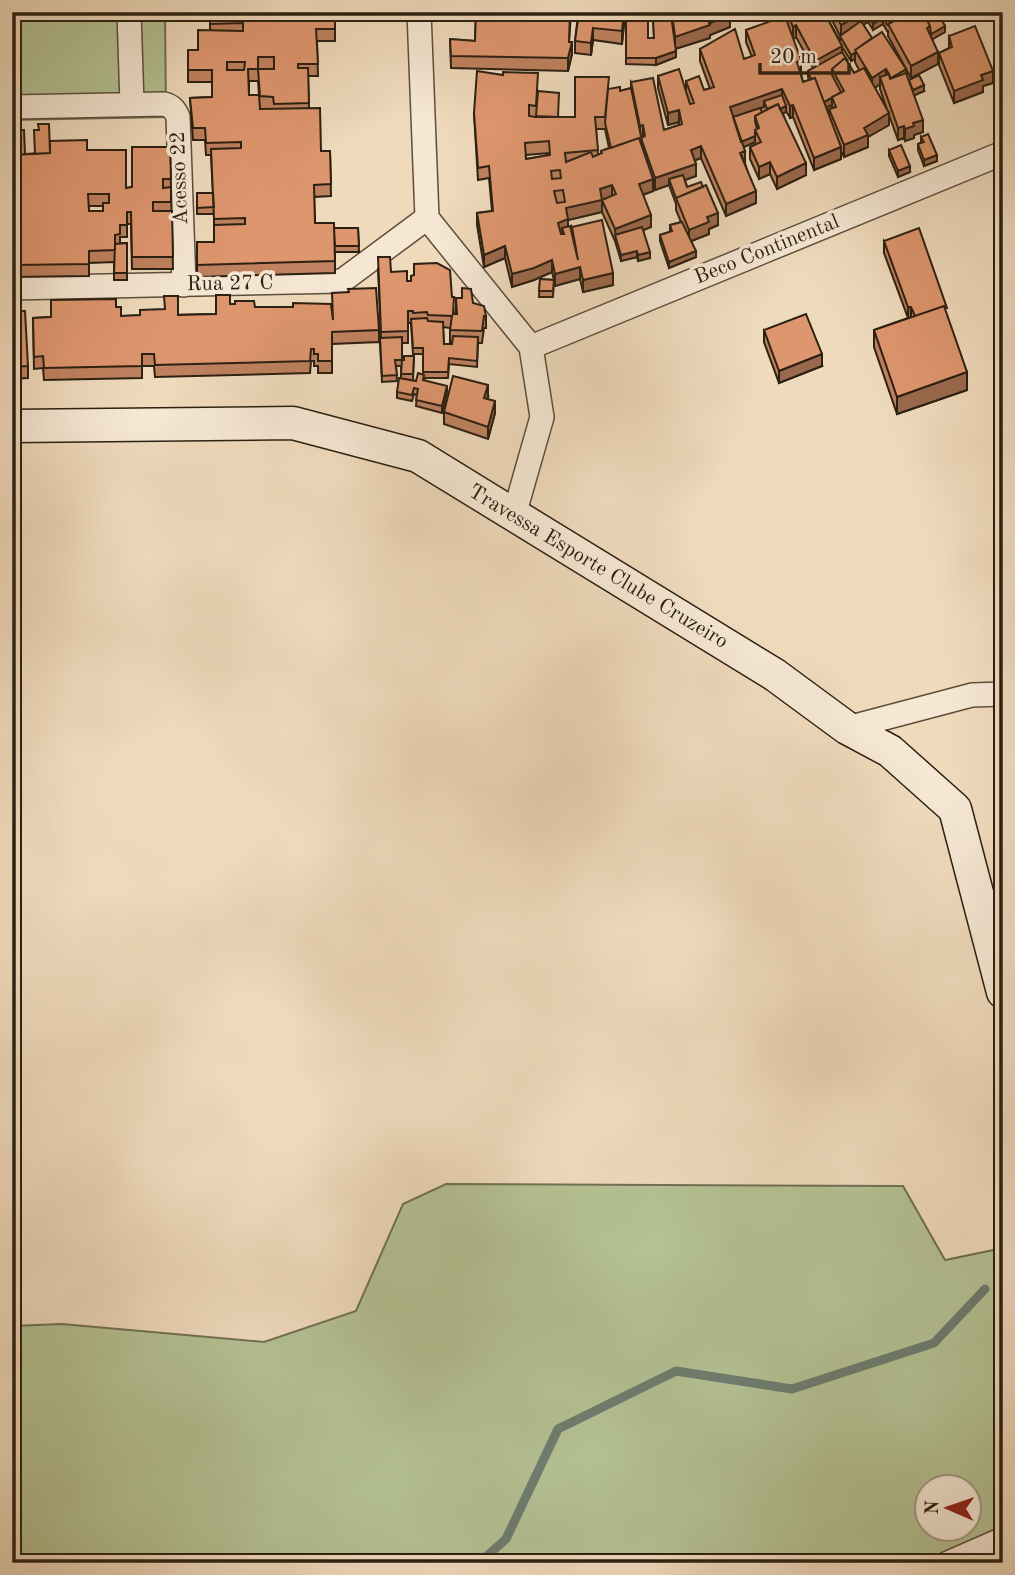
<svg xmlns="http://www.w3.org/2000/svg" width="1015" height="1575" viewBox="0 0 1015 1575" font-family="'Old Standard TT',serif">
<style>
.green{fill:#b4c194;stroke:#707053;stroke-width:2;fill-rule:evenodd}
.lines{fill:none;stroke-linecap:round;stroke-linejoin:round}
.stream{stroke:#6e7d70;stroke-width:9}
.street-casing{stroke:#5c4e3c;stroke-width:26}
.secondary-casing{stroke:#2b2012;stroke-width:35}
.street{stroke:#f5e7d3;stroke-width:23}
.secondary{stroke:#f5e7d3;stroke-width:32}
.wall{fill:#bf815f;stroke:#2b2012;stroke-width:2;fill-rule:evenodd}
.shaded-wall{fill:#9b694d;stroke:#2b2012;stroke-width:2}
.building{fill:#de966e;stroke:#2b2012;stroke-width:2;fill-rule:evenodd}
.labels{text-anchor:middle;dominant-baseline:central;stroke-width:7;stroke-linejoin:round;paint-order:stroke}
.street-label{font-size:21px;fill:#2b2012;stroke:#f5e7d3}
</style>
<rect width="100%" height="100%" fill="#efdabc"/>
<filter id="stains"><feTurbulence type="fractalNoise" baseFrequency=".00286" numOctaves="4"/><feColorMatrix values="0 0 0 0 .2 0 0 0 0 .09 0 0 0 0 .02 0 0 0 .5 -.17"/></filter>
<radialGradient id="worn" r=".72"><stop offset=".6" stop-color="#630" stop-opacity="0"/><stop offset="1" stop-color="#630" stop-opacity=".3"/></radialGradient>
<!-- green -->
<path class="green" d="M 12,12 L 165,12 L 166,117 L 12,120 Z
M 446,1184 L 903,1186 L 945,1260 L 1003,1248 L 1003,1563 L 12,1563 L 12,1326 L 62,1324 L 264,1342 L 356,1311 L 403,1204 ZM 928,1488 L 970,1488 L 970,1530 L 928,1530 Z"/>
<g class="lines">
<!-- stream -->
<path class="stream" d="M 479,1563 L 506,1539 L 558,1429 L 676,1371 L 792,1389 L 934,1343 L 985,1289"/>
<!-- street casing -->
<g class="street-casing">
<path id="street" d="M 129,12 L 132,104
M 419,12 L 427,218 L 531,347
M 12,107 L 164,104 C 172,106 175,110 178,117 L 184,285
M 12,288 L 342,281 L 427,218
M 531,347 L 1003,153
M 514,515 L 542,417 L 531,347
M 847,728 L 972,695 L 1003,694
M 948,1563 L 1003,1539"/>
</g>
<!-- secondary casing -->
<g class="secondary-casing">
<path id="secondary" d="M 12,426 L 293,423 L 418,456 L 775,675 L 847,728 L 890,751 L 955,809 L 1003,992"/>
</g>
<!-- street -->
<use href="#street" class="street"/>
<!-- secondary -->
<use href="#secondary" class="secondary"/>
</g>
<!-- wall -->
<path class="wall" d="M 210,12 L 335,12 L 335,41 L 317,41 L 318,76 L 308,76 L 309,108 L 321,151 L 330,151 L 331,196 L 314,197 L 315,223 L 334,228 L 358,228 L 359,252 L 335,252 L 335,273 L 197,277 L 197,242 L 214,242 L 214,214 L 197,214 L 197,193 L 213,193 L 211,155 L 206,155 L 205,140 L 193,140 L 190,98 L 212,97 L 212,82 L 188,82 L 188,50 L 198,50 L 210,31 ZM 249,81 L 258,81 L 259,95 L 249,95 Z
M 476,12 L 633,12 L 632,19 L 638,19 L 637,12 L 729,12 L 730,27 L 710,35 L 710,38 L 675,49 L 676,57 L 656,65 L 626,64 L 626,25 L 624,24 L 622,44 L 593,40 L 591,55 L 575,53 L 575,41 L 578,15 L 571,14 L 569,42 L 572,54 L 568,71 L 451,68 L 450,39 L 475,41 ZM 653,19 L 654,38 L 648,38 L 648,20 Z
M 785,12 L 905,12 L 902,14 L 903,16 L 916,18 L 919,17 L 917,12 L 938,12 L 945,32 L 932,39 L 938,64 L 911,78 L 906,69 L 906,73 L 909,80 L 924,91 L 914,95 L 923,132 L 914,135 L 914,138 L 905,141 L 904,138 L 898,140 L 889,115 L 889,125 L 868,137 L 868,147 L 844,157 L 841,151 L 841,159 L 814,170 L 793,117 L 790,118 L 786,111 L 783,114 L 806,175 L 777,189 L 770,174 L 759,179 L 750,159 L 750,147 L 756,144 L 755,142 L 743,147 L 745,163 L 756,203 L 726,216 L 701,158 L 695,160 L 696,176 L 685,180 L 687,187 L 718,225 L 709,229 L 709,234 L 691,241 L 696,257 L 669,268 L 660,241 L 660,235 L 670,232 L 670,225 L 681,222 L 676,210 L 676,204 L 669,185 L 655,190 L 653,183 L 653,191 L 643,195 L 651,227 L 643,230 L 650,258 L 638,261 L 637,257 L 621,261 L 615,241 L 602,212 L 568,220 L 568,227 L 572,234 L 572,227 L 613,285 L 583,292 L 580,279 L 555,286 L 554,280 L 553,297 L 539,297 L 540,279 L 554,280 L 552,272 L 534,280 L 512,287 L 505,258 L 484,267 L 477,225 L 477,213 L 492,211 L 489,178 L 478,180 L 474,113 L 538,91 L 558,117 L 575,117 L 609,89 L 620,91 L 631,88 L 631,82 L 664,130 L 679,125 L 679,122 L 668,125 L 658,88 L 658,76 L 686,92 L 686,81 L 704,90 L 710,89 L 700,61 L 700,49 L 744,59 L 752,57 L 746,42 L 746,30 L 785,17 ZM 832,20 L 840,36 L 840,41 L 829,21 ZM 868,22 L 873,30 L 883,24 L 887,31 L 888,31 L 888,36 L 905,67 L 872,38 L 863,25 ZM 796,37 L 813,68 L 808,71 L 808,77 L 809,80 L 803,82 L 793,38 ZM 842,47 L 851,61 L 855,59 L 855,62 L 859,70 L 854,73 L 842,52 ZM 880,84 L 880,89 L 887,110 L 875,88 ZM 832,105 L 832,108 L 829,109 L 829,115 L 826,107 ZM 596,129 L 605,129 L 609,148 L 601,151 L 601,154 L 598,155 ZM 549,153 L 549,155 L 526,159 L 526,155 Z
M 949,36 L 993,83 L 983,86 L 983,92 L 954,103 L 939,65 L 939,53 L 949,48 Z
M 12,130 L 25,154 L 87,150 L 126,188 L 132,187 L 170,147 L 173,269 L 132,269 L 131,224 L 127,224 L 127,237 L 120,237 L 120,243 L 127,243 L 127,280 L 114,280 L 114,262 L 89,263 L 89,276 L 14,277 L 14,267 L 12,267 ZM 89,206 L 103,206 L 103,211 L 89,211 Z
M 921,137 L 937,161 L 924,166 L 918,150 L 918,144 L 921,142 Z
M 889,150 L 910,172 L 898,177 L 889,156 Z
M 884,241 L 947,315 L 967,390 L 897,414 L 874,347 L 874,330 L 908,318 L 884,253 Z
M 378,269 L 391,272 L 407,281 L 452,297 L 454,314 L 456,314 L 456,298 L 473,303 L 486,316 L 486,328 L 484,328 L 482,343 L 478,343 L 477,367 L 449,364 L 448,378 L 424,378 L 424,380 L 447,392 L 442,413 L 416,406 L 417,395 L 414,394 L 412,401 L 397,398 L 397,392 L 401,379 L 401,366 L 396,366 L 397,381 L 382,382 L 380,344 L 381,338 ZM 408,323 L 411,323 L 413,354 L 423,354 L 423,374 L 416,381 L 413,381 L 414,356 L 402,360 L 402,343 L 408,343 ZM 443,327 L 450,328 L 450,342 L 452,342 L 452,344 L 444,344 Z
M 230,304 L 333,318 L 379,330 L 379,342 L 332,344 L 332,373 L 318,373 L 318,366 L 314,366 L 314,361 L 311,361 L 310,373 L 155,377 L 154,366 L 142,366 L 142,378 L 44,380 L 43,368 L 34,369 L 33,318 L 51,317 L 116,307 L 121,316 L 216,314 Z
M 12,311 L 28,366 L 28,378 L 12,379 Z
M 764,330 L 822,366 L 779,383 L 764,342 Z
M 488,397 L 487,399 L 495,413 L 488,439 L 444,424 L 444,412 Z"/>
<!-- shaded-wall -->
<path class="shaded-wall" d="M 624,12 L 624,24 L 622,44 L 622,31 Z
M 823,12 L 832,12 L 832,20 L 823,23 Z
M 865,12 L 868,12 L 868,22 L 841,37 L 841,25 Z
M 730,15 L 730,27 L 710,35 L 710,38 L 675,49 L 675,37 Z
M 883,18 L 883,24 L 873,30 L 873,24 Z
M 796,25 L 796,37 L 793,39 L 793,27 Z
M 945,26 L 945,32 L 931,40 L 931,34 Z
M 593,28 L 593,40 L 591,55 L 591,43 Z
M 572,42 L 572,54 L 568,71 L 568,58 Z
M 842,46 L 842,58 L 815,73 L 815,61 Z
M 676,51 L 676,57 L 656,65 L 656,58 Z
M 855,52 L 855,59 L 851,61 L 851,55 Z
M 938,52 L 938,64 L 911,78 L 911,66 Z
M 801,60 L 801,72 L 797,74 L 797,62 Z
M 886,69 L 886,81 L 880,77 L 880,84 L 872,90 L 872,78 Z
M 906,69 L 906,81 L 891,78 Z
M 993,71 L 993,83 L 983,86 L 983,92 L 954,103 L 954,91 L 981,75 Z
M 924,85 L 924,91 L 911,97 L 911,91 Z
M 782,89 L 782,101 L 764,101 L 764,107 L 730,119 L 730,107 Z
M 832,98 L 832,105 L 822,109 L 822,103 Z
M 793,105 L 793,117 L 790,118 L 790,106 Z
M 786,106 L 786,112 L 769,121 L 769,115 Z
M 679,110 L 679,122 L 668,125 L 668,113 Z
M 889,113 L 889,125 L 868,137 L 868,147 L 844,157 L 844,145 L 864,128 Z
M 923,120 L 923,132 L 914,135 L 914,138 L 905,141 L 905,129 L 913,123 Z
M 643,125 L 643,137 L 640,138 L 640,126 Z
M 904,126 L 904,138 L 898,140 L 898,128 Z
M 755,136 L 755,142 L 740,149 L 740,142 Z
M 701,146 L 701,158 L 691,162 L 691,150 Z
M 841,147 L 841,159 L 814,170 L 814,158 Z
M 745,151 L 745,163 L 740,153 Z
M 937,155 L 937,161 L 924,166 L 924,160 Z
M 770,162 L 770,174 L 759,179 L 759,167 Z
M 806,163 L 806,175 L 777,189 L 777,177 Z
M 696,164 L 696,176 L 671,185 L 669,179 L 669,185 L 655,190 L 655,178 Z
M 910,166 L 910,172 L 898,177 L 898,171 Z
M 653,179 L 653,191 L 639,196 L 639,184 Z
M 612,185 L 612,197 L 602,200 L 602,212 L 568,220 L 568,231 L 562,228 L 562,234 L 558,235 L 558,223 L 566,208 L 600,189 Z
M 756,191 L 756,203 L 726,216 L 726,204 Z
M 718,213 L 718,225 L 709,229 L 709,234 L 689,242 L 689,230 L 707,217 Z
M 651,215 L 651,227 L 616,241 L 615,229 Z
M 505,246 L 505,258 L 484,267 L 484,255 Z
M 637,251 L 637,257 L 621,261 L 621,255 Z
M 696,251 L 696,257 L 669,268 L 669,262 Z
M 650,252 L 650,258 L 638,261 L 638,255 Z
M 552,260 L 552,272 L 534,280 L 512,287 L 512,274 Z
M 580,267 L 580,279 L 555,286 L 555,274 Z
M 613,273 L 613,285 L 583,292 L 583,280 Z
M 908,307 L 911,307 L 911,319 L 908,319 Z
M 822,354 L 822,366 L 779,383 L 779,371 Z
M 967,372 L 967,390 L 897,414 L 897,397 Z
M 488,385 L 488,397 L 484,410 L 484,398 Z
M 447,386 L 447,392 L 442,413 L 442,406 Z
M 495,401 L 495,413 L 488,439 L 488,427 Z"/>
<!-- building -->
<path class="building" d="M 210,12 L 335,12 L 335,29 L 316,29 L 318,64 L 298,64 L 298,68 L 308,68 L 309,103 L 274,104 L 273,97 L 260,96 L 258,69 L 248,69 L 249,95 L 259,95 L 260,109 L 320,108 L 321,151 L 330,151 L 331,184 L 314,185 L 315,223 L 334,223 L 335,261 L 197,265 L 197,242 L 214,242 L 214,225 L 245,224 L 245,218 L 214,219 L 211,149 L 241,148 L 241,142 L 206,143 L 205,128 L 193,128 L 190,98 L 212,97 L 212,70 L 188,70 L 188,50 L 198,50 L 198,30 L 243,31 L 243,23 L 210,24 ZM 258,57 L 274,57 L 274,69 L 258,69 ZM 227,62 L 245,62 L 244,70 L 227,70 Z
M 476,12 L 570,12 L 569,42 L 572,42 L 568,58 L 451,56 L 450,39 L 475,41 Z
M 579,12 L 624,12 L 622,31 L 593,28 L 591,43 L 575,41 Z
M 638,12 L 665,12 L 638,14 Z
M 672,12 L 729,12 L 730,15 L 709,23 L 710,25 L 675,37 Z
M 787,12 L 824,12 L 842,46 L 815,61 L 796,25 L 793,27 Z
M 834,12 L 865,12 L 841,25 Z
M 868,12 L 901,12 L 903,16 L 887,25 L 883,18 L 873,24 L 868,16 Z
M 909,12 L 913,12 L 916,18 L 924,14 L 930,26 L 927,28 L 938,52 L 911,66 L 888,24 Z
M 920,12 L 938,12 L 945,26 L 931,34 L 930,26 L 924,14 L 921,16 Z
M 671,15 L 676,51 L 656,58 L 626,58 L 626,19 L 648,19 L 648,38 L 654,38 L 653,19 Z
M 785,16 L 801,60 L 797,62 L 803,82 L 815,78 L 841,147 L 814,158 L 793,105 L 790,106 L 782,89 L 730,107 L 745,151 L 740,153 L 756,191 L 726,204 L 701,146 L 691,150 L 696,164 L 655,178 L 641,138 L 645,136 L 643,125 L 640,126 L 631,82 L 653,78 L 664,130 L 682,124 L 679,110 L 668,113 L 658,76 L 679,69 L 690,104 L 694,103 L 686,81 L 699,76 L 704,90 L 714,87 L 700,49 L 735,29 L 744,59 L 755,55 L 746,30 Z
M 861,21 L 872,38 L 855,50 L 856,52 L 851,55 L 840,36 Z
M 975,26 L 993,71 L 981,75 L 983,80 L 954,91 L 939,53 L 952,47 L 949,36 Z
M 882,32 L 906,69 L 891,78 L 886,69 L 872,78 L 855,50 Z
M 842,52 L 848,61 L 845,58 L 832,69 L 832,75 L 841,92 L 824,102 L 815,78 L 811,79 L 808,71 Z
M 845,58 L 854,73 L 864,68 L 889,113 L 864,128 L 868,135 L 844,145 L 829,109 L 836,107 L 832,97 L 844,91 L 832,69 Z
M 477,71 L 503,75 L 503,72 L 538,73 L 536,106 L 529,105 L 529,116 L 535,117 L 575,117 L 575,77 L 609,77 L 605,117 L 595,117 L 598,150 L 565,153 L 566,162 L 591,152 L 593,157 L 602,153 L 601,151 L 639,138 L 653,179 L 639,184 L 651,215 L 615,229 L 602,200 L 566,208 L 568,219 L 558,223 L 561,234 L 564,234 L 562,228 L 570,226 L 578,260 L 572,227 L 602,220 L 613,273 L 583,280 L 580,267 L 555,274 L 552,260 L 534,268 L 512,274 L 505,246 L 484,255 L 477,213 L 493,211 L 489,166 L 478,168 L 474,113 ZM 549,141 L 550,155 L 526,159 L 525,143 ZM 560,170 L 561,178 L 552,179 L 551,171 ZM 612,185 L 616,194 L 602,200 L 600,189 ZM 563,190 L 565,202 L 557,203 L 554,191 Z
M 906,73 L 923,120 L 913,123 L 914,126 L 905,129 L 904,126 L 898,128 L 880,77 L 889,74 L 890,79 Z
M 919,75 L 924,85 L 913,90 L 909,80 Z
M 620,87 L 620,91 L 631,88 L 642,141 L 641,138 L 641,143 L 639,138 L 611,148 L 605,123 L 608,89 Z
M 538,91 L 559,93 L 558,117 L 536,116 Z
M 782,95 L 786,106 L 780,109 L 778,104 L 767,109 L 764,101 Z
M 778,104 L 806,163 L 777,177 L 770,162 L 759,167 L 750,147 L 761,142 L 755,130 L 759,128 L 755,116 Z
M 760,108 L 762,112 L 755,116 L 755,121 L 757,129 L 755,130 L 755,136 L 741,142 L 733,117 Z
M 38,124 L 49,124 L 50,153 L 35,154 L 34,130 L 39,130 Z
M 12,130 L 24,130 L 25,154 L 12,155 Z
M 928,134 L 937,155 L 924,160 L 918,144 L 924,142 L 921,137 Z
M 87,140 L 87,150 L 126,150 L 126,188 L 132,187 L 132,147 L 170,147 L 171,179 L 163,179 L 163,188 L 171,187 L 171,202 L 153,202 L 153,211 L 172,211 L 173,257 L 132,257 L 131,212 L 127,212 L 127,225 L 120,225 L 120,234 L 115,235 L 115,250 L 89,251 L 89,264 L 14,265 L 14,254 L 12,255 L 12,155 L 50,153 L 50,141 ZM 88,194 L 109,194 L 109,203 L 103,203 L 103,211 L 89,211 Z
M 901,145 L 910,166 L 898,171 L 889,150 Z
M 683,175 L 687,187 L 701,182 L 703,187 L 676,198 L 669,179 Z
M 706,185 L 718,213 L 707,217 L 709,222 L 689,230 L 676,198 Z
M 197,193 L 213,193 L 214,207 L 197,208 Z
M 682,222 L 696,251 L 669,262 L 660,235 L 672,231 L 670,225 Z
M 642,227 L 650,252 L 638,255 L 637,251 L 621,255 L 615,235 Z
M 334,228 L 358,228 L 359,246 L 335,246 Z
M 919,228 L 947,308 L 945,309 L 944,306 L 915,316 L 911,307 L 908,307 L 884,241 Z
M 127,243 L 127,273 L 114,273 L 115,244 Z
M 378,257 L 390,257 L 391,272 L 407,271 L 407,281 L 411,281 L 411,276 L 414,275 L 414,264 L 437,263 L 450,270 L 452,297 L 454,297 L 453,314 L 457,314 L 456,298 L 462,298 L 462,288 L 471,289 L 473,303 L 484,306 L 486,316 L 484,316 L 482,331 L 450,330 L 452,316 L 428,315 L 427,312 L 413,313 L 413,311 L 408,311 L 408,331 L 381,332 Z
M 540,279 L 554,280 L 553,291 L 539,291 Z
M 376,288 L 379,330 L 332,332 L 332,361 L 318,361 L 318,354 L 314,354 L 314,349 L 311,349 L 310,361 L 155,365 L 154,354 L 142,354 L 142,366 L 44,368 L 43,356 L 34,357 L 33,318 L 51,317 L 51,300 L 116,299 L 116,307 L 121,307 L 121,316 L 140,315 L 140,310 L 165,309 L 164,296 L 178,296 L 178,315 L 216,314 L 216,295 L 230,295 L 230,304 L 235,304 L 235,301 L 254,301 L 255,307 L 293,307 L 293,303 L 331,304 L 333,320 L 332,293 L 349,292 L 348,289 Z
M 944,306 L 967,372 L 897,397 L 874,330 Z
M 12,311 L 25,311 L 28,366 L 12,367 Z
M 806,314 L 822,354 L 779,371 L 764,330 Z
M 427,318 L 428,321 L 443,322 L 444,344 L 452,344 L 453,336 L 478,337 L 477,361 L 449,358 L 448,372 L 423,372 L 423,348 L 413,348 L 411,319 Z
M 402,337 L 402,360 L 395,360 L 397,375 L 382,376 L 380,338 Z
M 404,356 L 414,356 L 413,374 L 401,374 L 402,360 L 404,360 Z
M 418,373 L 424,375 L 423,380 L 447,386 L 442,406 L 416,400 L 418,389 L 414,388 L 412,395 L 397,392 L 399,378 L 416,381 Z
M 453,376 L 488,385 L 484,398 L 495,401 L 488,427 L 444,412 Z"/>
<g class="labels">
<!-- street labels -->
<g class="street-label">
<text transform="translate(180 178) rotate(-92)">Acesso 22</text>
<text transform="translate(767 250) rotate(-22)">Beco Continental</text>
<text transform="translate(230 284) rotate(-1)">Rua 27 C</text>
<text transform="translate(598 567) rotate(31)">Travessa Esporte Clube Cruzeiro</text>
</g>
</g>
<!-- margin -->
<rect width="1015" height="1575" fill="none" stroke="#efdabc" stroke-width="42"/>
<rect x="14" y="14" width="987" height="1547" fill="none" stroke="#2b2012" stroke-width="3.5"/>
<rect x="21" y="21" width="973" height="1533" fill="none" stroke="#2b2012" stroke-width="2"/>
<!-- north arrow -->
<g transform="translate(948 1508) rotate(272)"><circle r="33" fill="#f5e7d3" stroke="#a49786" stroke-width="2"/>
<path d="M0-5L12 26L0 18L-12 26Z" fill="#8f2418"/>
<text y="-10" font-size="19" font-weight="bold" text-anchor="middle" fill="#2b2012">N</text>
</g>
<!-- scale -->
<path d="M760 63v10h89v-10" fill="none" stroke="#2b2012" stroke-width="3.5"/>
<text x="770" y="63" font-size="21" fill="#2b2012" stroke="#f5e7d3" stroke-width="5" paint-order="stroke">20 m</text>
<rect width="100%" height="100%" filter="url(#stains)"/>
<rect width="100%" height="100%" fill="url(#worn)"/>
</svg>
